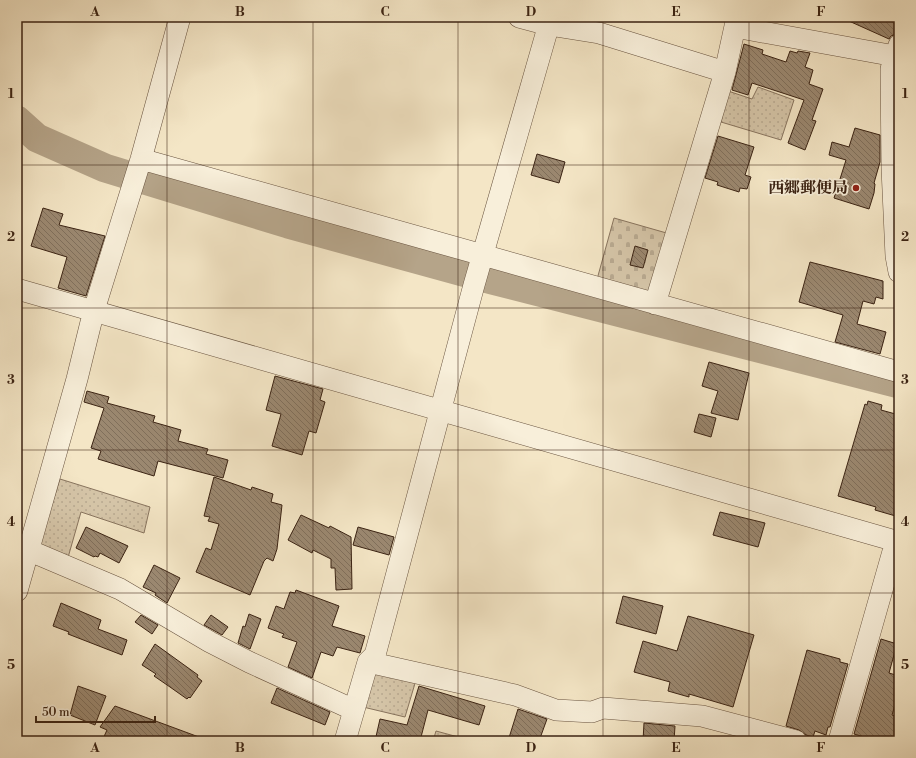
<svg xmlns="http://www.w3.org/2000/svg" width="916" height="758" viewBox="0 0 916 758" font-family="'Libre Bodoni','Noto Serif JP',serif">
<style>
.grass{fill:url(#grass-dots);stroke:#88745e}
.cemetery{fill:url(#cemetery-stones);stroke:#88745e}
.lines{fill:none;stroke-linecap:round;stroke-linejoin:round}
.river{stroke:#b5a489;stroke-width:29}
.building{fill:url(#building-back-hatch);stroke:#3b2313}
.minor-casing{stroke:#695440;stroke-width:22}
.minor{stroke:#f8efda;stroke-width:21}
.grid{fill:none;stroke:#3b2313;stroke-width:1;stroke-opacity:0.55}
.poi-dot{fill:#8f2418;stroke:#f8efda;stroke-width:1.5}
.labels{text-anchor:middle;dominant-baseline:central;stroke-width:3.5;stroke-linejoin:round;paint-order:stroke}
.poi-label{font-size:16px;font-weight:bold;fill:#3b2313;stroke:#f8efda;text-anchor:end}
.neatline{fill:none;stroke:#3b2313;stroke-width:1.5}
.grid-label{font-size:13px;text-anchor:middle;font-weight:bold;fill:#3b2313}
</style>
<defs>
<pattern id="grass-dots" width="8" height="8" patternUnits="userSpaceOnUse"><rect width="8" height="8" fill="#d5c5a8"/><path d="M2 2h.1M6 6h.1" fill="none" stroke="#b8a990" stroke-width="1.8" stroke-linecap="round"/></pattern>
<pattern id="cemetery-stones" width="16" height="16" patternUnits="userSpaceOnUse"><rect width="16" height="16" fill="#d5c5a8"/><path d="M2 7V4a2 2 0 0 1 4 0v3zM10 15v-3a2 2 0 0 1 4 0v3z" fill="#b8a990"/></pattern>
<pattern id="building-back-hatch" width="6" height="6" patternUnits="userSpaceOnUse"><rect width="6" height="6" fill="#9b8870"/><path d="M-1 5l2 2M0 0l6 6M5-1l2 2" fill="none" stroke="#806f5b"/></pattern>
</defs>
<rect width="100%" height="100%" fill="#f4e6c6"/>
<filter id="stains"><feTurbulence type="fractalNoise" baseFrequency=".005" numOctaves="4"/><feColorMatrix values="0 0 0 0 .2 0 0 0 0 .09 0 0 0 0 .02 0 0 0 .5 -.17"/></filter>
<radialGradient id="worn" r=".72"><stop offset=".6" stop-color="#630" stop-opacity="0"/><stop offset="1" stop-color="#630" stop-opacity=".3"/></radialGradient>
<!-- grass -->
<path class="grass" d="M 758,87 L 794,100 L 781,140 L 721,122 L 728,91 L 752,99 Z
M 60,479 L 150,507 L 144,533 L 81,512 L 67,561 L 38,549 Z
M 376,669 L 416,680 L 405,717 L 363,707 Z
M 436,731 L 473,741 L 433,741 Z"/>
<!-- cemetery -->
<path class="cemetery" d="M 614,218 L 670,234 L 653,293 L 596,283 Z"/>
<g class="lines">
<!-- river -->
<path class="river" d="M 17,120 L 37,138 L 105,168 L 288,224 L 492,280 L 899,384"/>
</g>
<!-- building -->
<path class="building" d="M 840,17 L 893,17 L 899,19 L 899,33 L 891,36 L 889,39 Z
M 744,44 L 763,50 L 762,54 L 786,62 L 790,51 L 797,53 L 798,51 L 810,53 L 805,67 L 813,70 L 809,84 L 823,89 L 812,120 L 816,121 L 805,150 L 788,143 L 804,100 L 752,83 L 748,95 L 732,90 Z
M 855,128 L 880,135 L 880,162 L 874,183 L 875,184 L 874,193 L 869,209 L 834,198 L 846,160 L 829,155 L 832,142 L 849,147 Z
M 718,136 L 754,147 L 745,175 L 751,177 L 747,189 L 740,188 L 739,192 L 717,185 L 718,182 L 705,178 Z
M 537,154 L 565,162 L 559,183 L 531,175 Z
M 43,208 L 63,214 L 59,225 L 105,236 L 86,296 L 58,288 L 67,257 L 31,246 Z
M 635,246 L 648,250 L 643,268 L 630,265 Z
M 810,262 L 883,281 L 883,299 L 876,297 L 874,304 L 863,301 L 857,324 L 886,332 L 880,354 L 835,342 L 843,315 L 799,302 Z
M 709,362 L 749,373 L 738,420 L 711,413 L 718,391 L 702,386 Z
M 275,376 L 323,389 L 320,400 L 325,402 L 316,433 L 309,431 L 302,455 L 272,446 L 281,414 L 266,410 Z
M 87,391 L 109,397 L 107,403 L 155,416 L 153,422 L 181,430 L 178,441 L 208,449 L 206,454 L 228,460 L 223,478 L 158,461 L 154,476 L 98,459 L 101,451 L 91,448 L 104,408 L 84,402 Z
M 868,401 L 882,405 L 881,410 L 899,415 L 899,517 L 875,510 L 876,507 L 838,496 L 865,404 L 867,405 Z
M 699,414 L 716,418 L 711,437 L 694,432 Z
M 214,477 L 251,490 L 252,487 L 273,494 L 271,502 L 282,505 L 277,549 L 273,561 L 267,558 L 264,561 L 250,595 L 196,572 L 206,548 L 211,550 L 219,524 L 208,521 L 210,517 L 204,516 Z
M 720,512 L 765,523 L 758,547 L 713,535 Z
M 301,515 L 329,528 L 330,526 L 351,537 L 352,589 L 336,590 L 335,568 L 331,568 L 331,559 L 313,550 L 312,553 L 288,540 Z
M 86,527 L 128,546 L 119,563 L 100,553 L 98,557 L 95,556 L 94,557 L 76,548 Z
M 358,527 L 394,537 L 389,555 L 353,545 Z
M 154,565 L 180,578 L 167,603 L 155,595 L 156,593 L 143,587 Z
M 296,590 L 339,606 L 332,626 L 365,636 L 360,653 L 337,647 L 333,656 L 321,652 L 312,678 L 288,667 L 297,642 L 282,637 L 284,634 L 268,628 L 276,606 L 284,609 L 290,592 L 295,593 Z
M 623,596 L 663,606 L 656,634 L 616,623 Z
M 61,603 L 101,620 L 98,629 L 127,640 L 122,655 L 68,634 L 69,632 L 53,626 Z
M 249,614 L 261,619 L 250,649 L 238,643 L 243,626 L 245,627 Z
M 141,615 L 158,625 L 152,634 L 135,622 Z
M 211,615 L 228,627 L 222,635 L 204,625 Z
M 688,616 L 754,635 L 733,707 L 689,694 L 689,697 L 668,691 L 670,682 L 634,672 L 643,641 L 677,651 Z
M 881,639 L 897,644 L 889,673 L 899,676 L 899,691 L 892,715 L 897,717 L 896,719 L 899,720 L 899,741 L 870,741 L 871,739 L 854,734 Z
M 155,644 L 198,675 L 197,677 L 202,681 L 190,698 L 189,697 L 187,699 L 170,687 L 154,676 L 156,674 L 142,665 Z
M 807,650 L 840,659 L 840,662 L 848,664 L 830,727 L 828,727 L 826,735 L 815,731 L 813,737 L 806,735 L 799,730 L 786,726 Z
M 78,686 L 106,696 L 95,725 L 70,715 Z
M 419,686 L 485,706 L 479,725 L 428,710 L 420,741 L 375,741 L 380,719 L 407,725 Z
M 277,688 L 330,712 L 325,725 L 271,703 Z
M 115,706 L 207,740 L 206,741 L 102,741 L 107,730 L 100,727 Z
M 518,709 L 547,719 L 539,741 L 508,741 Z
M 644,723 L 675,726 L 674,741 L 643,741 Z"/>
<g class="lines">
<!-- minor casing -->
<g class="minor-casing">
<path id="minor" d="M 519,17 L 549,25 L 599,33 L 725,72
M 735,27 L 895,56
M 899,45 L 891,69 L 892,168 L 896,256 L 899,272
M 141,159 L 899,372
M 17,289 L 899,542
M 655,304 L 725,72 L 737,17
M 28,550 L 120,589 L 210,642 L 249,662 L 354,710
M 17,591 L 77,379 L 94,310 L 141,159 L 180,17
M 368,662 L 515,695 L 556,710 L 592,712 L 603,708 L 702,716 L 796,741
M 345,741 L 368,662 L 375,655 L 474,285 L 551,17
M 839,741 L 896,541"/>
</g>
<!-- minor -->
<use href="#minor" class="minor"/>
</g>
<!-- grid -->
<path class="grid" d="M 167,17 L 167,741M 313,17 L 313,741M 458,17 L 458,741M 603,17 L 603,741M 749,17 L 749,741M 17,165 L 899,165M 17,308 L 899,308M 17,450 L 899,450M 17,593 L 899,593"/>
<!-- markers -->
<circle class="poi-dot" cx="856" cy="188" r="4"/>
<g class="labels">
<!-- poi labels -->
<g class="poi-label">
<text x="848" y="188">西郷郵便局</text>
</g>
</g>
<!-- margin -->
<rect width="916" height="758" fill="none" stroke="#f4e6c6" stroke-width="44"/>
<!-- scale -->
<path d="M36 716v6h119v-6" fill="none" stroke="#3b2313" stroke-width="2"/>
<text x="42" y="716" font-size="12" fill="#3b2313" stroke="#f8efda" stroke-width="3" paint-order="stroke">50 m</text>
<rect x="22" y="22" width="872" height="714" class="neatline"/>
<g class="grid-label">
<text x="95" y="16">A</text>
<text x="240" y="16">B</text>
<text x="385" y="16">C</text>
<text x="531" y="16">D</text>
<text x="676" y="16">E</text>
<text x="821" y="16">F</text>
<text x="11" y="98">1</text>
<text x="905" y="98">1</text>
<text x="11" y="241">2</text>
<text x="905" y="241">2</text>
<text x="11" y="384">3</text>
<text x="905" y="384">3</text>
<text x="11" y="526">4</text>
<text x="905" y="526">4</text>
<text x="11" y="669">5</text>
<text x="905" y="669">5</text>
<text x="95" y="752">A</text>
<text x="240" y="752">B</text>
<text x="385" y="752">C</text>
<text x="531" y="752">D</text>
<text x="676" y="752">E</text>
<text x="821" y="752">F</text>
</g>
<rect width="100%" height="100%" filter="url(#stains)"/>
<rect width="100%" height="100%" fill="url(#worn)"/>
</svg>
